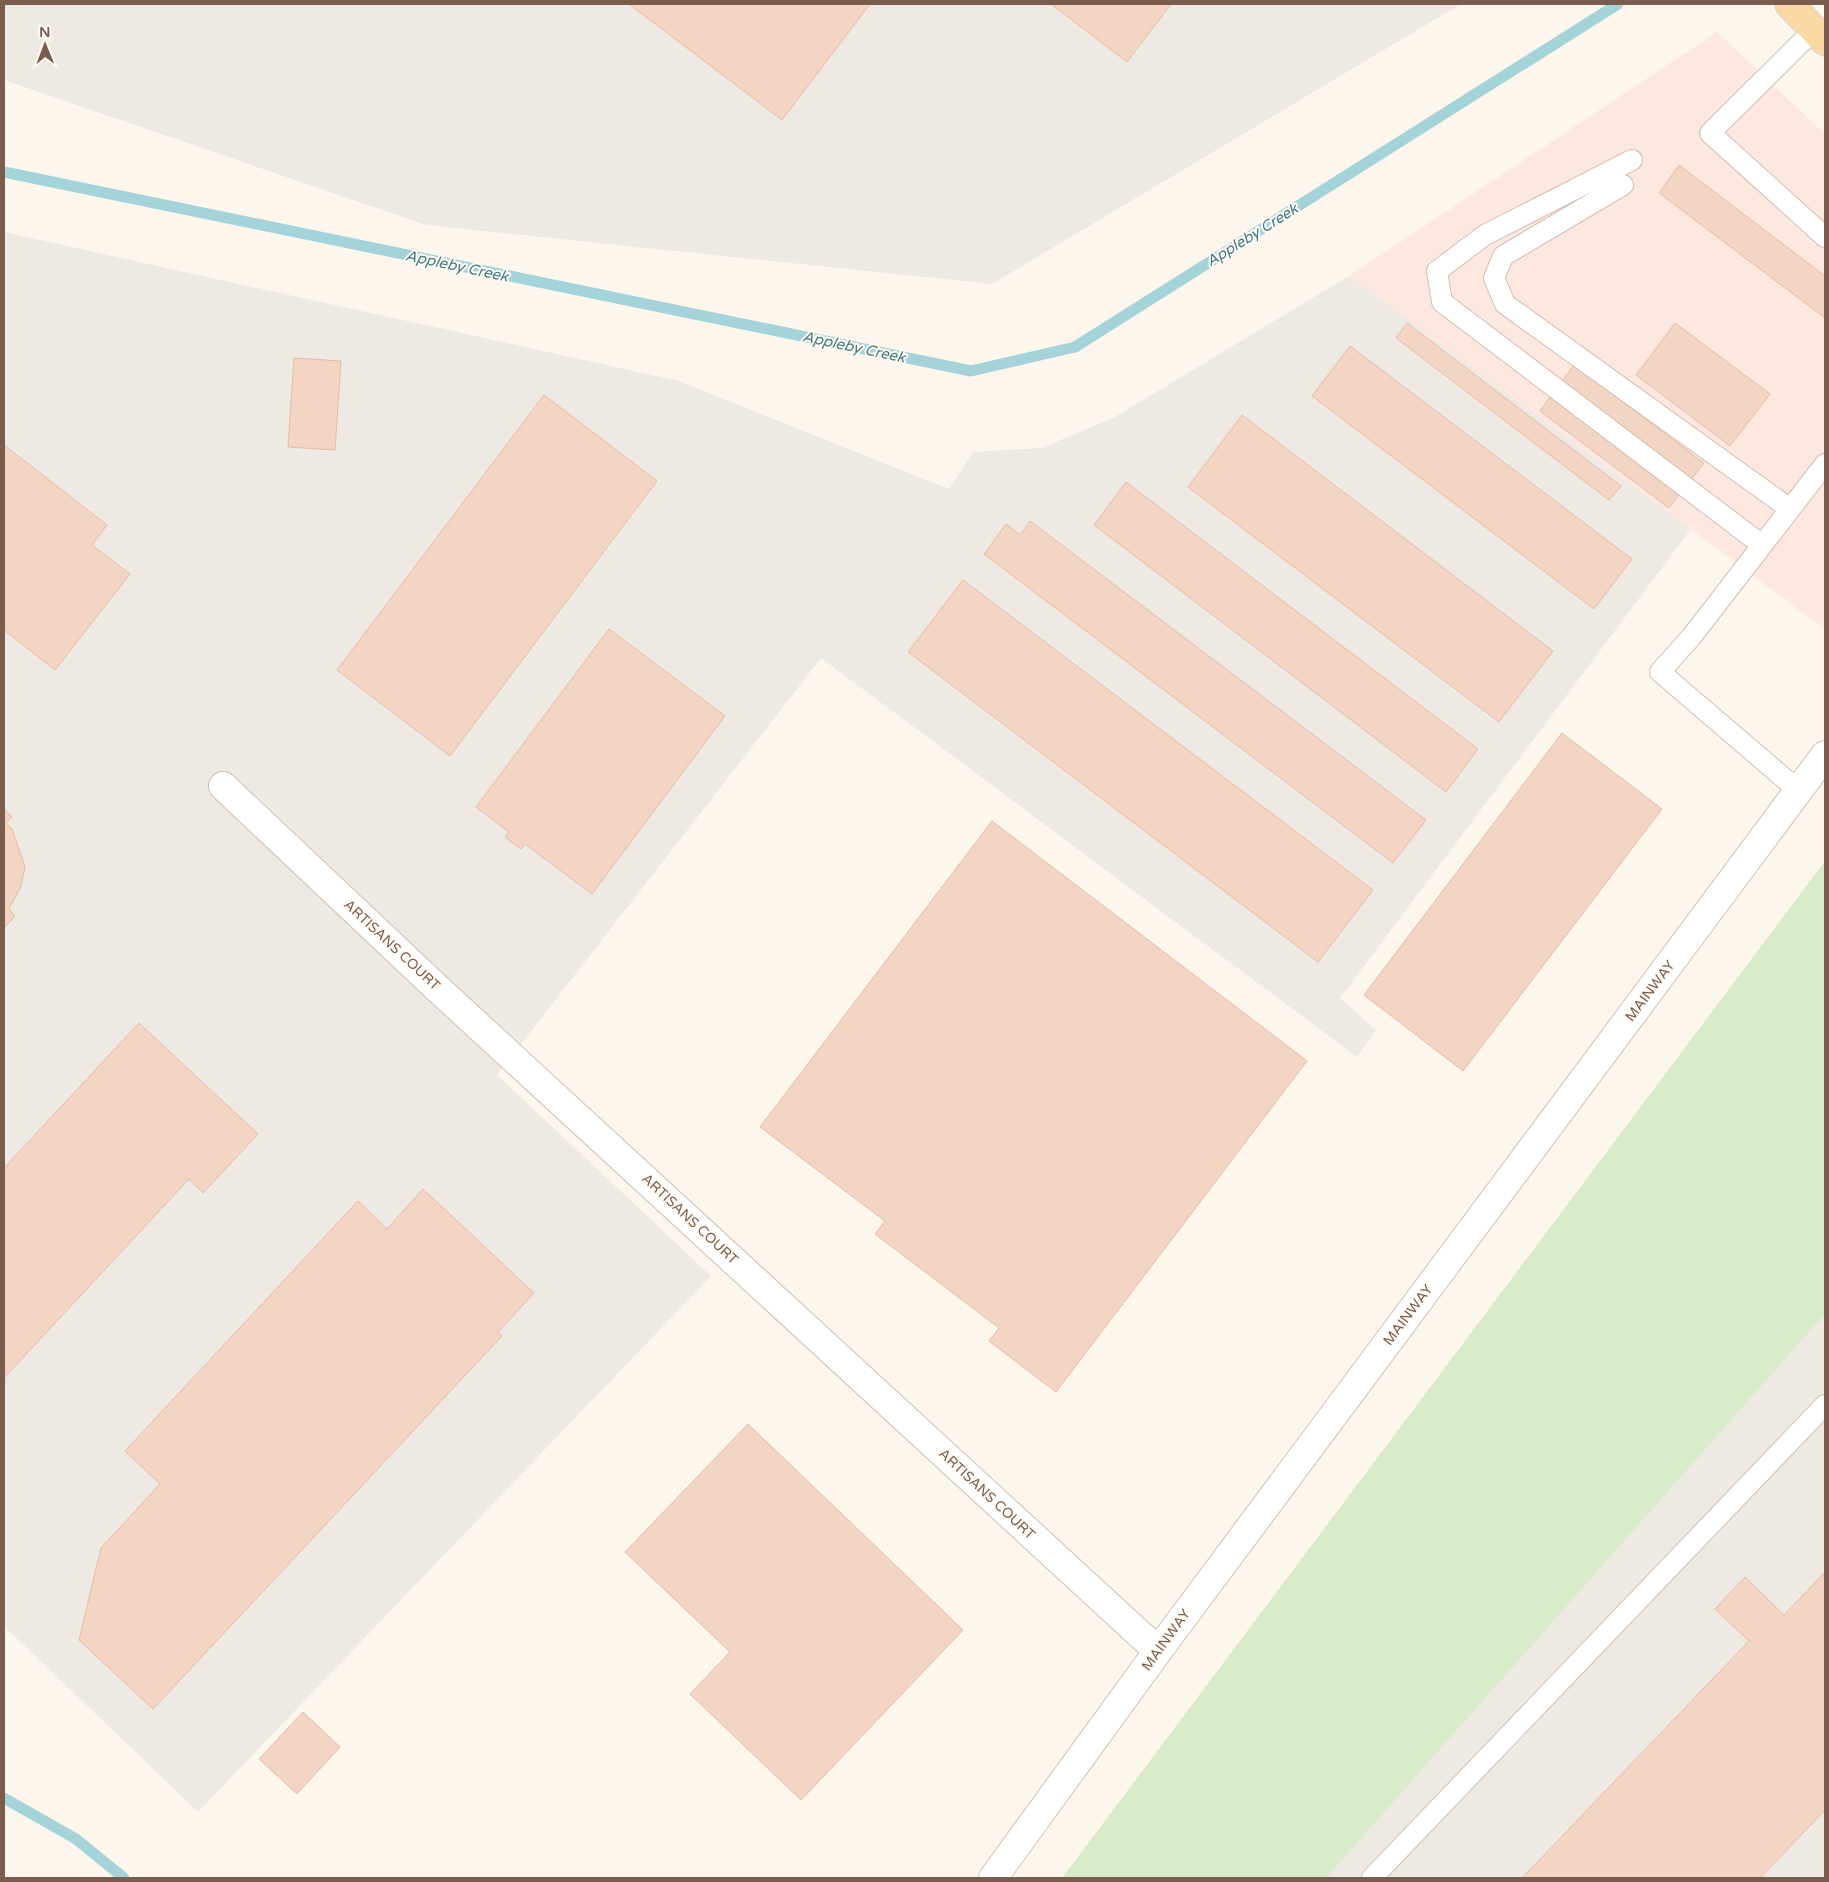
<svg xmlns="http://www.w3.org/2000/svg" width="1829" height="1882" viewBox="0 0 1829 1882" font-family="'Varela Round',sans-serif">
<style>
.commercial{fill:#fde8e0}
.industrial{fill:#efe9e4}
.green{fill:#d8ecc9}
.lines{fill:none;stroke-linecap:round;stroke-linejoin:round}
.stream{stroke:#a5d3da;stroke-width:11}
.building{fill:#f3d5c3;stroke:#e6bba3}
.lane-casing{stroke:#d1beb0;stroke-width:22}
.street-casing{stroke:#d1beb0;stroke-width:30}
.secondary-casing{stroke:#d6c0b0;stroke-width:30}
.primary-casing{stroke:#dad1cd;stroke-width:30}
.lane{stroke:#fff;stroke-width:20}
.street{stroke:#fff;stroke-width:28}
.secondary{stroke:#fff;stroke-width:28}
.primary{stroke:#fbd9a5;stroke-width:28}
.labels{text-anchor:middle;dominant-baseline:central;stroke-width:4;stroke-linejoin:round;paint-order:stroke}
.street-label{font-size:14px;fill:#7a5c4d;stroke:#fffaf3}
.water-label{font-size:15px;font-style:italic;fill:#437c86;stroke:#fffaf3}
</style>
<rect width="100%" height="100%" fill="#fdf6ec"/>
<!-- commercial -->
<path class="commercial" d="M 1717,32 L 1825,134 L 1825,629 L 1349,276 Z"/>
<!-- industrial -->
<path class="industrial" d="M 4,4 L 1461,4 L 992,284 L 426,225 L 4,80 Z
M 4,232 L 679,381 L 949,489 L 973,452 L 1041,448 L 1113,418 L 1349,276 L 1691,529 L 1340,998 L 1376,1030 L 1357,1057 L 821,658 L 497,1075 L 711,1276 L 198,1812 L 4,1626 Z
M 1825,1245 L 1825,1878 L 1189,1878 Z"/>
<!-- green -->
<path class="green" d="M 1825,861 L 1825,1314 L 1326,1878 L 1062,1878 Z"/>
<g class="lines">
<!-- stream -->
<path class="stream" d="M 4,172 L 971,371 L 1075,347 L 1618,4
M 4,1798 L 76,1839 L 124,1878"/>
</g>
<!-- building -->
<path class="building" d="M 629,4 L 870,4 L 782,120 Z
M 1051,4 L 1171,4 L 1127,62 Z
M 1679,165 L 1825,276 L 1825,318 L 1659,193 Z
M 1407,323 L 1621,486 L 1609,500 L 1396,338 Z
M 1675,323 L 1770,394 L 1730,446 L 1636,375 Z
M 1350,346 L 1632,559 L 1594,609 L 1312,396 Z
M 294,358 L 341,361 L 335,450 L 288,447 Z
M 1574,365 L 1704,463 L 1669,508 L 1540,411 Z
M 544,395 L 657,481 L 450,756 L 337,670 Z
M 1242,415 L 1553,651 L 1499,722 L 1188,487 Z
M 4,445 L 107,525 L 92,545 L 130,574 L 55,670 L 4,630 Z
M 1126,482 L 1478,749 L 1446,792 L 1094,525 Z
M 1030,521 L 1426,820 L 1393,863 L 984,554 L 1006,524 L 1020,535 Z
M 963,580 L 1373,890 L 1318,962 L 908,652 Z
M 609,629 L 725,716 L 592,894 L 525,844 L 521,849 L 505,837 L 509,832 L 476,807 Z
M 1562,733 L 1662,809 L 1463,1071 L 1364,995 Z
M 4,809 L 12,817 L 6,823 L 12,829 L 25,867 L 21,886 L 9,909 L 15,916 L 4,928 Z
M 992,821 L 1307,1061 L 1056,1392 L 989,1341 L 999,1328 L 875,1234 L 885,1221 L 760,1127 Z
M 139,1023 L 258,1134 L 203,1193 L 189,1179 L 4,1378 L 4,1168 Z
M 423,1189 L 534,1293 L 498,1332 L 502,1336 L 153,1709 L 79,1640 L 101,1548 L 160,1484 L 125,1451 L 358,1201 L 387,1229 Z
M 748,1424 L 963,1630 L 801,1800 L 690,1694 L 730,1652 L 625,1552 Z
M 1825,1572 L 1825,1810 L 1760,1878 L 1522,1878 L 1749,1641 L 1715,1609 L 1745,1577 L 1784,1615 Z
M 303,1712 L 340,1747 L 297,1794 L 259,1759 Z"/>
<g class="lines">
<!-- lane casing -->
<g class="lane-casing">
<path id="lane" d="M 1814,30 L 1710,133 L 1825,237
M 1632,160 L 1485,235 L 1437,271 L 1442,302 L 1762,545
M 1623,185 L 1503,256 L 1494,278 L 1505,304 L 1790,509
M 1799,791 L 1660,672 L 1692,636 L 1825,464
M 1372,1878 L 1825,1405"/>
</g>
<!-- street casing -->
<g class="street-casing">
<path id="street" d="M 223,786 L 437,988 L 1158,1651"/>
</g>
<!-- secondary casing -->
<g class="secondary-casing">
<path id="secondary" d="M 993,1878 L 1158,1651 L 1825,755"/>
</g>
<!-- primary casing -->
<g class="primary-casing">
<path id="primary" d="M 1789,4 L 1825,41"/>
</g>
<!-- lane -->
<use href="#lane" class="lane"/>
<!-- street -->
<use href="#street" class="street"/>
<!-- secondary -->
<use href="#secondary" class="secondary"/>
<!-- primary -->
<use href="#primary" class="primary"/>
</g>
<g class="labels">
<!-- street labels -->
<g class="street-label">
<text transform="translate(392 945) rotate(43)">ARTISANS COURT</text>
<text transform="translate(1650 991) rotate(-53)">MAINWAY</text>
<text transform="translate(690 1219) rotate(43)">ARTISANS COURT</text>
<text transform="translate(1408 1315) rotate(-53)">MAINWAY</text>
<text transform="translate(987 1494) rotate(43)">ARTISANS COURT</text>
<text transform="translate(1166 1640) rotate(-54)">MAINWAY</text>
</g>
<!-- water labels -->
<g class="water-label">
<text transform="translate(1252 235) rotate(-32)">Appleby Creek</text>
<text transform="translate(457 266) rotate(12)">Appleby Creek</text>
<text transform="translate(854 347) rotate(12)">Appleby Creek</text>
</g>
</g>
<!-- border -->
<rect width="1829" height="1882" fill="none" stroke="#7a5c4d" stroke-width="10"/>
<!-- north arrow -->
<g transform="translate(45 45) rotate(359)" stroke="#fffaf3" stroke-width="4" paint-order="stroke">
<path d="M0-4L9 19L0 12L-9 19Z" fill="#7a5c4d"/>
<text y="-8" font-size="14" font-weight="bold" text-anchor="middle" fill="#7a5c4d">N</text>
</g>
</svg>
